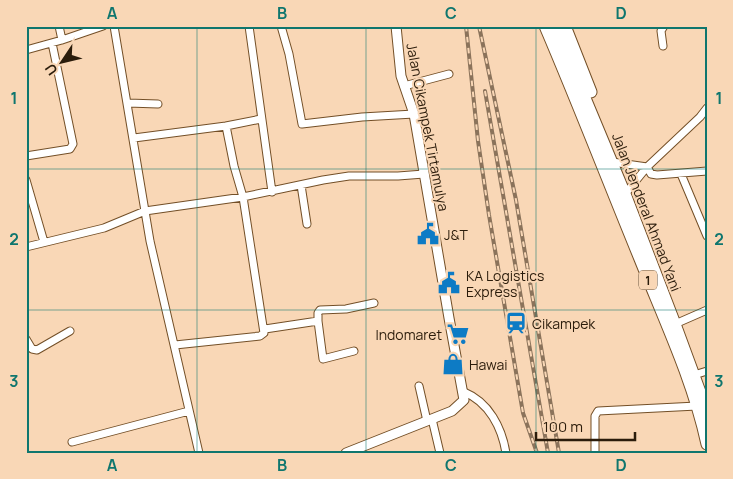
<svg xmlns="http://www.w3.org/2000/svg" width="733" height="479" viewBox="0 0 733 479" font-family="Manrope,sans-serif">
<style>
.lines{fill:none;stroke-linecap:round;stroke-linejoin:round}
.minor-casing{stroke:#734f27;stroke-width:9}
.tertiary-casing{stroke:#734f27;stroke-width:11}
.trunk-casing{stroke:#734f27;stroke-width:13}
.minor{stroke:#fff;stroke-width:7}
.tertiary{stroke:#fff;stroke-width:9}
.trunk{stroke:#fff;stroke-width:11}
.rail-casing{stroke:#8b735b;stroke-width:4}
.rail{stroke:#f9d7b6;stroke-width:2;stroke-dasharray:5.5;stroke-linecap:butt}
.grid{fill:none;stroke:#0f766e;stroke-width:1;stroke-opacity:0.55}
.labels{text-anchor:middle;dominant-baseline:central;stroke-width:4;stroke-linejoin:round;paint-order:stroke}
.shield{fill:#f9d7b6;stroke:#69543e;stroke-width:1}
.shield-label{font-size:12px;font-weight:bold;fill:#2b1c0b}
.street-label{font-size:14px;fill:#2b1c0b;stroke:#f9d7b6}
.poi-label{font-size:14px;fill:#2b1c0b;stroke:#f9d7b6;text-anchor:start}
.neatline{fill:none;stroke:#0f766e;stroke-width:2}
.grid-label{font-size:16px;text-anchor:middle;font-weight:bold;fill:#0f766e}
</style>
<rect width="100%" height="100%" fill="#f9d7b6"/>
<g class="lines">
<!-- minor casing -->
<g class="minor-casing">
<path id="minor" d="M 59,26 L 62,40
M 114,26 L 150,241 L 199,453
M 249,26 L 272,192
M 281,26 L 289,54 L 302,124 L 362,117 L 414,114
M 663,46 L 661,31 L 664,26
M 26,50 L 62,40 L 103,26
M 404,86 L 449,74
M 128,103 L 158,104
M 134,138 L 226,126 L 261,119
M 26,156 L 70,149 L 73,144 L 52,43
M 612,162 L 647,167 L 651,174 L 657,175 L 707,171
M 681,174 L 707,236
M 26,180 L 44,242
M 301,185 L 307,224
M 625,194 L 647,167 L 700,117 L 707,108
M 26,247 L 104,228 L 145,211 L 243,197 L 323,180 L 349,176 L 398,176 L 424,174
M 318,321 L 318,313 L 320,310 L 346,309 L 374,303
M 675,324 L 707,310
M 265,329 L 318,321 L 323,359 L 354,351
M 26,339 L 32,349 L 37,350 L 70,331
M 175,345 L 260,336 L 264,333 L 243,197 L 234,166 L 226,126
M 694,375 L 707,371
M 419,386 L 427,421
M 464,392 C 489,402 502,428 506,453
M 432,419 L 440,453
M 72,442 L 189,411
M 595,453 L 595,416 L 598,411 L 697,406"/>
</g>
<!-- tertiary casing -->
<g class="tertiary-casing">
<path id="tertiary" d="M 346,453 L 452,411 L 464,400 L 449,318 L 414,114 L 401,76 L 396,26"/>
</g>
<!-- trunk casing -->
<g class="trunk-casing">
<path id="trunk" d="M 545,26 C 578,103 608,181 640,259 C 664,319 693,380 707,444
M 555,26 L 625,194 L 675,324 L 707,411
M 565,26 L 591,92"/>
</g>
<!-- minor -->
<use href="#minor" class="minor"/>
<!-- tertiary -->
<use href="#tertiary" class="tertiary"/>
<!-- trunk -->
<use href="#trunk" class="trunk"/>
<!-- rail casing -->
<g class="rail-casing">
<path id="rail" d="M 466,26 L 478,141 L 489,215 L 523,413 L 537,453
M 479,26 L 516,200 L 559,453
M 485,91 L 548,453"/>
</g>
<!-- rail -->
<use href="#rail" class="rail"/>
</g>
<!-- grid -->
<path class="grid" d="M 197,26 L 197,453M 366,26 L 366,453M 536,26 L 536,453M 26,169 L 707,169M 26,310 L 707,310"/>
<!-- icons -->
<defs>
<g id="civic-bare" transform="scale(1.725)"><path d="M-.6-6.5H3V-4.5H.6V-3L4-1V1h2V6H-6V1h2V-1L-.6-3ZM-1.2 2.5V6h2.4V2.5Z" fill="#0d7bc5" stroke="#f9d7b6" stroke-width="2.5" paint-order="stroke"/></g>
<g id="station-bare" transform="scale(1.725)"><path d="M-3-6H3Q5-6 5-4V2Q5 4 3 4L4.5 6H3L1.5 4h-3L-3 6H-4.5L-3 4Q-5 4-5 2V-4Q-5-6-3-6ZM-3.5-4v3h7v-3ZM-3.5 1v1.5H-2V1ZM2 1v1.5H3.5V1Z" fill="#0d7bc5" stroke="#f9d7b6" stroke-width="2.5" paint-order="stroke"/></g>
<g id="supermarket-bare" transform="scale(1.725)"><path d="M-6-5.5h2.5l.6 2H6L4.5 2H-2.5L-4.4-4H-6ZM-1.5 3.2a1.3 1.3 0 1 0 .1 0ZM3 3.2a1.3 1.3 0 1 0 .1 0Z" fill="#0d7bc5" stroke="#f9d7b6" stroke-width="2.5" paint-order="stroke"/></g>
<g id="shop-bare" transform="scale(1.725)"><path d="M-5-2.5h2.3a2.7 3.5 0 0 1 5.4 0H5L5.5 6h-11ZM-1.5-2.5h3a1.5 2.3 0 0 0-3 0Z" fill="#0d7bc5" stroke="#f9d7b6" stroke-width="2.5" paint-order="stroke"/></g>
</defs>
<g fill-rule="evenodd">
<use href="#civic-bare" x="428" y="234"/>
<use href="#civic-bare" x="449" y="283"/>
<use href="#station-bare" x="516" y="323"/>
<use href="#supermarket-bare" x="458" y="334"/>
<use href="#shop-bare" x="453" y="364"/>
</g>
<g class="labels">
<!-- shield labels -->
<rect class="shield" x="639" y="270.5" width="18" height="19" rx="4"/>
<g class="shield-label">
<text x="648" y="280">1</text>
</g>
<!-- street labels -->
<g class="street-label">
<text transform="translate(428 127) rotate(79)">Jalan Cikampek Tirtamulya</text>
<text transform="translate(647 212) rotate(69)">Jalan Jenderal Ahmad Yani</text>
</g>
<!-- poi labels -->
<g class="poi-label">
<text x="444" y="234">J&amp;T</text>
<text x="466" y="275">KA Logistics<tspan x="466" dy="16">Express</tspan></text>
<text x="532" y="323">Cikampek</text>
<text x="442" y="334" text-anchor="end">Indomaret</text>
<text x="469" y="364">Hawai</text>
</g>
</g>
<!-- border -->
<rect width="733" height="479" fill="none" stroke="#f9d7b6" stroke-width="55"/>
<!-- north arrow -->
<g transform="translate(62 62) rotate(235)" stroke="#f9d7b6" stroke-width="4" paint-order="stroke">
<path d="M0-4L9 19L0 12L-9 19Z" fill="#2b1c0b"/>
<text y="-8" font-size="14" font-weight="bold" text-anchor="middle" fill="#2b1c0b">U</text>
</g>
<!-- scale -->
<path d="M536 432v8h99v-8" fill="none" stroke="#2b1c0b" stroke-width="2.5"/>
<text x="543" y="432" font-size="15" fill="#2b1c0b" stroke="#f9d7b6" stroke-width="4" paint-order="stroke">100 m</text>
<rect x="28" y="28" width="678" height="424" class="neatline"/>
<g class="grid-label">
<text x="112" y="19">A</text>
<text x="282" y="19">B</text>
<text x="451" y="19">C</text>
<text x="621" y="19">D</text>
<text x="14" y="104">1</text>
<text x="719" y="104">1</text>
<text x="14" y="245">2</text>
<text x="719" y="245">2</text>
<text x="14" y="387">3</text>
<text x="719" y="387">3</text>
<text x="112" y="471">A</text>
<text x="282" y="471">B</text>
<text x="451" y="471">C</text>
<text x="621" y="471">D</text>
</g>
</svg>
